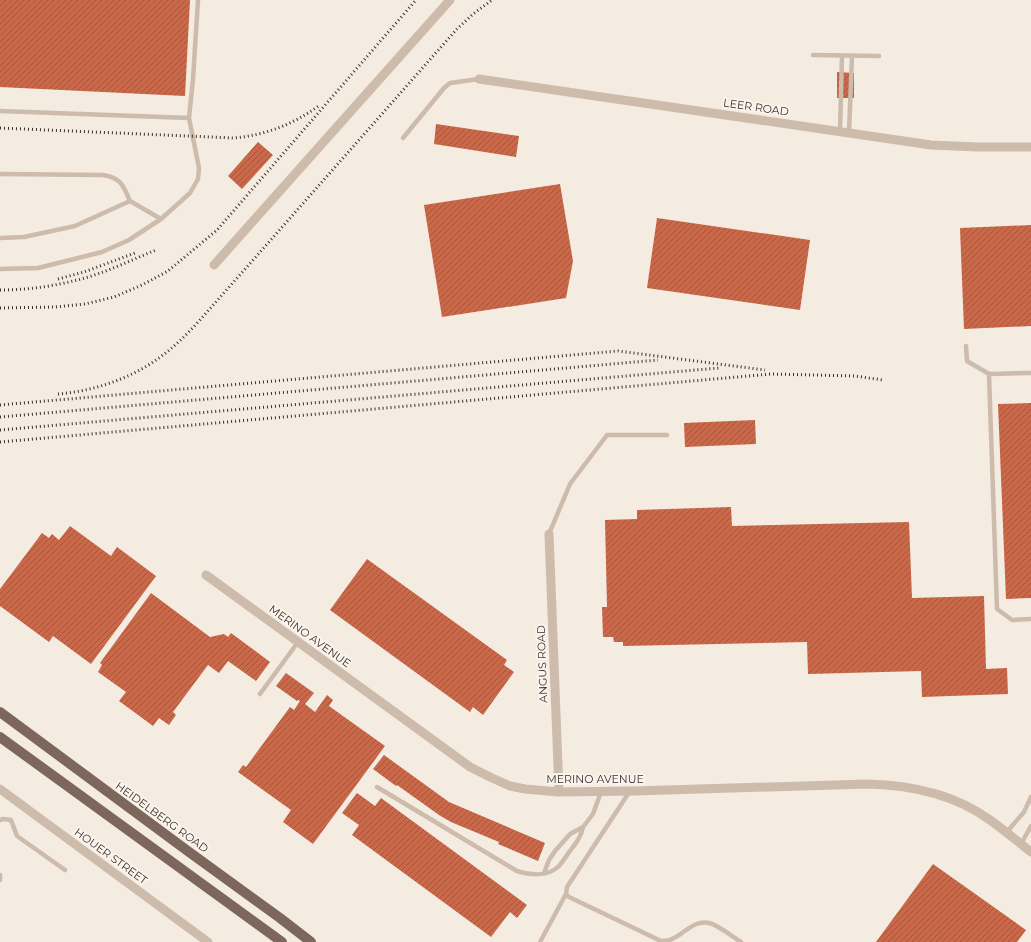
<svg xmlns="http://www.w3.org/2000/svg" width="1031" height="942" viewBox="0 0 1031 942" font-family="Montserrat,sans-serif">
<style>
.building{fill:url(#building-hatch)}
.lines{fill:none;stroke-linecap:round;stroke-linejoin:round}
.service{stroke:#cdbbac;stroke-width:4.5}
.minor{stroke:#cdbbac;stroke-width:9}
.primary{stroke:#7d675c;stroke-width:10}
.rail{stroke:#3b302b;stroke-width:3;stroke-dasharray:1 3;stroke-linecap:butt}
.labels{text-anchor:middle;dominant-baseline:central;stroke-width:4;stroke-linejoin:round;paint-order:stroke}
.street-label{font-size:11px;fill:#3b302b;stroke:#fbf5ee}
</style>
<defs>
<pattern id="building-hatch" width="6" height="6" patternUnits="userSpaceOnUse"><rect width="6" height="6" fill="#c8694b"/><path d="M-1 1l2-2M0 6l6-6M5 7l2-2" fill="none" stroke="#a4573f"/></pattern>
</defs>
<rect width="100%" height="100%" fill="#f4ebe1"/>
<!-- building -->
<path class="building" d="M 0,0 L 190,0 L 185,96 L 0,87 Z
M 837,72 L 854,73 L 854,98 L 837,98 Z
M 436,124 L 519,136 L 516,157 L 434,144 Z
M 258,142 L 273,155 L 242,189 L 228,176 Z
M 560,184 L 573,261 L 566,298 L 442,317 L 424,205 Z
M 657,218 L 810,240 L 800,310 L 647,288 Z
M 1031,225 L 1031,326 L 964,329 L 960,228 Z
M 1031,403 L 1031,598 L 1006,599 L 998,404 Z
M 755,420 L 756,444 L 685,447 L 684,423 Z
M 731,507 L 732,526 L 909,522 L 912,598 L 984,596 L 986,669 L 1007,668 L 1008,694 L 922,697 L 921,671 L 808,674 L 807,642 L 623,646 L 623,642 L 614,642 L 613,637 L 603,637 L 602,607 L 607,607 L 605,520 L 637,519 L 637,510 Z
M 70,526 L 111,556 L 117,547 L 156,576 L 91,664 L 53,636 L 49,642 L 0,606 L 0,589 L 42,533 L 49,538 L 52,534 L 59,540 Z
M 367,559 L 507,660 L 504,665 L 514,672 L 483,715 L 473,707 L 470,712 L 330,610 Z
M 151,593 L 210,637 L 224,634 L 228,637 L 231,633 L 270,662 L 256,681 L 228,661 L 219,673 L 208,665 L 173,712 L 176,715 L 169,725 L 159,718 L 153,726 L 119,701 L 126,692 L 98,672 L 102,665 L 100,663 Z
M 286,673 L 314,693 L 305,704 L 315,712 L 327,695 L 333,700 L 329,706 L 385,746 L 313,844 L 283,822 L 291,810 L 238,772 L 243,765 L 246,767 L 290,707 L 294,710 L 300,701 L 298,700 L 297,701 L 276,686 Z
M 384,755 L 449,802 L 545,843 L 538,861 L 498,844 L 499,842 L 451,822 L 439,815 L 397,785 L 396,786 L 373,769 Z
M 357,793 L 375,806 L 381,798 L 527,905 L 517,918 L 510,912 L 491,937 L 352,835 L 359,825 L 342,813 Z
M 933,864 L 1026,930 L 1017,942 L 876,942 Z"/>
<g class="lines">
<!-- service -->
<path class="service" d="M 813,55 L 879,56
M 0,111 L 189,118
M 840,131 L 842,56
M 849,132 L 852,56
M 403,138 L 444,88 L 450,83 L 479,79
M 0,174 L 103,175 C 121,178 123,185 130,201
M 0,238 L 24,237 L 75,226 L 130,201 L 161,219
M 0,269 L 38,268 L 102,252 L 129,240 L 161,219 L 190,193 L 198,179 L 199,168 L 189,118 L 193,79 L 198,0
M 966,346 L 967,361 L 989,374
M 1031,373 L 989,374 L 997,609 L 1012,620 L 1031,619
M 549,534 L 570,484 L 607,435 L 667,435
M 260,694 L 298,642
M 377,787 L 517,871 C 530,875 548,877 559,866 C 563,862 566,856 570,851 C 576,843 581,837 583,827
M 630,791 L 567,887 L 566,894 L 569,897 L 661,941 C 681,942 689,919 709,923 C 718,925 733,937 741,942
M 0,820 L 3,819 L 11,820 L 17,836 L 65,870
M 1006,833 L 1024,812 L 1031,797
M 1021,844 L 1031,826
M 544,873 L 549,860 L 555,851 L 570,834 L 583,827 L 593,814 L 601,792
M 0,875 L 0,880
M 540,942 L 566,894"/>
<!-- minor -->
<path class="minor" d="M 479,79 L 931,145 L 978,147 L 1031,147
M 214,265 L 450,0
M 549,534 L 559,792
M 206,575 L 470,767 L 492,778 L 510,786 L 525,789 L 559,792 L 634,791 L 868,784 C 912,785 954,794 990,820 C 1004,830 1017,841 1031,852
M 0,789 L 208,942"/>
<!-- primary -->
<path class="primary" d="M 0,712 L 185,849 L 280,918 L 311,942
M 0,737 L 282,942"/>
<!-- rail -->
<path class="rail" d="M 0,128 L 234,138 C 266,135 294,124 320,105
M 58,279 L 84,272 L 135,253
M 0,290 C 25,290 49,287 73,281 C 101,275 129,261 156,250
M 0,308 L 55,307 L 85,304 L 114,297 L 142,285 L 168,271 L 217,230 L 416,0
M 58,394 C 95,391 133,378 163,355 C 183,340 199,321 215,303 L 457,29 L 473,14 L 492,0
M 0,405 L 618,351 L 765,370
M 0,417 L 658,360
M 0,430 L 719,368
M 0,442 L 771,374 L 855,376 L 883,380"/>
</g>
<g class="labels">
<!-- street labels -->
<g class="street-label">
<text transform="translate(756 107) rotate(8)">LEER ROAD</text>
<text transform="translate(310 636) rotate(36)">MERINO AVENUE</text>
<text transform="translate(542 664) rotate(-92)">ANGUS ROAD</text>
<text x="595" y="779">MERINO AVENUE</text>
<text transform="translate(162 817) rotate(36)">HEIDELBERG ROAD</text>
<text transform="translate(111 856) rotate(36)">HOUER STREET</text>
</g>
</g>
</svg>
